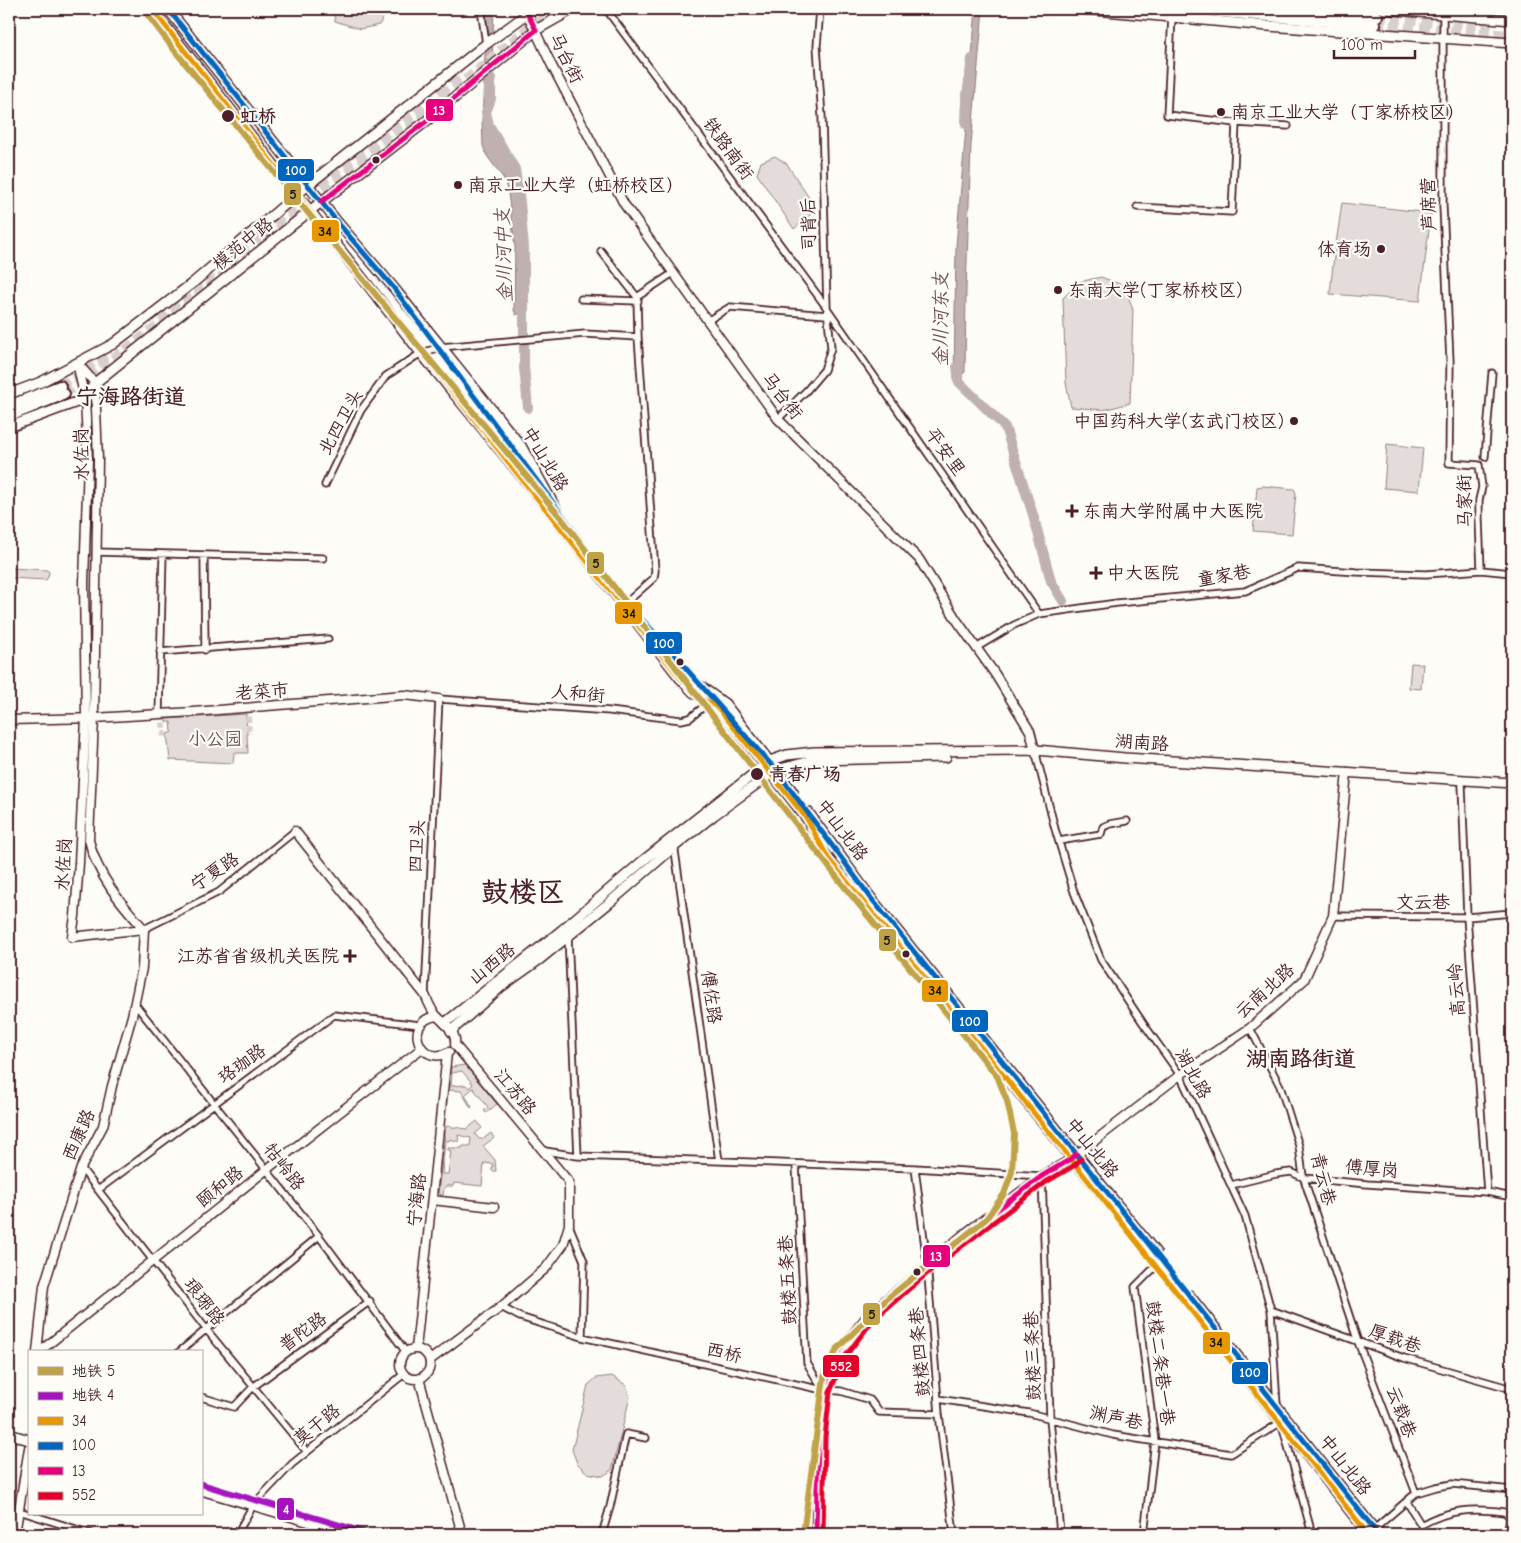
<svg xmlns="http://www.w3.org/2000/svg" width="1521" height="1543" viewBox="0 0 1521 1543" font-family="'Comic Neue','LXGW WenKai TC',sans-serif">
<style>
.green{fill:#e3dcda;stroke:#967e82;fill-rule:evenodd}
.water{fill:#c0b1b1;stroke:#91777b}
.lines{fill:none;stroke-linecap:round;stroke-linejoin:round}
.river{stroke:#c0b1b1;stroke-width:10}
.minor-tunnel{stroke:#d9d0ce;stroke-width:5.5;stroke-dasharray:5.5 3;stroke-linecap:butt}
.trunk-tunnel{stroke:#d9d0ce;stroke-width:10;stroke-dasharray:10 5;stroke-linecap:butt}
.minor-casing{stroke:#4a1f2b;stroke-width:9}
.tertiary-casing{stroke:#4a1f2b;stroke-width:11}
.secondary-casing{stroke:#4a1f2b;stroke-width:12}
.primary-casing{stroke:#4a1f2b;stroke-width:12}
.trunk-casing{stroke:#4a1f2b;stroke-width:14}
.minor{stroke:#fdfcf7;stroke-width:5.5}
.tertiary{stroke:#fdfcf7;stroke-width:8}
.secondary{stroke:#fdfcf7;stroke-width:9}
.primary{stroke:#fdfcf7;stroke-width:9}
.trunk{stroke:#fdfcf7;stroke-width:10}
.bus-1-casing{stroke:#fdfcf7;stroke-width:9}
.bus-2-casing{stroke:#fdfcf7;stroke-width:9}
.bus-3-casing{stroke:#fdfcf7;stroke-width:9}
.bus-4-casing{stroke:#fdfcf7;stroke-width:9}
.bus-1{stroke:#e69804;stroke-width:5}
.bus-2{stroke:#0065bd;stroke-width:5}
.bus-3{stroke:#e5007d;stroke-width:5}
.bus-4{stroke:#e4002b;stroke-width:5}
.metro-1-casing{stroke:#fdfcf7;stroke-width:10}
.metro-2-casing{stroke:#fdfcf7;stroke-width:10}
.metro-1{stroke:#c0a246;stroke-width:6}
.metro-2{stroke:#a513c0;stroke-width:6}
.poi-dot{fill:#4a1f2b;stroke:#fdfcf7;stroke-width:2}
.labels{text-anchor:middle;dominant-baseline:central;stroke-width:4.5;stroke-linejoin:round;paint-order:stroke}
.street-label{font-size:18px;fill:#4a1f2b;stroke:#fdfcf7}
.poi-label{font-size:18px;fill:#4a1f2b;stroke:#fdfcf7;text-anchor:start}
.stop-label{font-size:18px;font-weight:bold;fill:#4a1f2b;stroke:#fdfcf7;text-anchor:start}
.park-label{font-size:18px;fill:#704e57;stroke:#fdfcf7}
.water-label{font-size:19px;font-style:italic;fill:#73525a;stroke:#fdfcf7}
.district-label{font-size:22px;font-weight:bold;fill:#4a1f2b;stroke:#fdfcf7}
.town-label{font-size:28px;font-weight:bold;fill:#4a1f2b;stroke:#fdfcf7}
.line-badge{stroke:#fdfcf7;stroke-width:2}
.badge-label{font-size:14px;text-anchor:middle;font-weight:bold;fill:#fff}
.pale-badge-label{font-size:14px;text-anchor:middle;font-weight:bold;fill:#111}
</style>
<rect width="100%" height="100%" fill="#fdfcf7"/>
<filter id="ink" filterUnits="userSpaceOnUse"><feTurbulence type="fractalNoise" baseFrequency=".02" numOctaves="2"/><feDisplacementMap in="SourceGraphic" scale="10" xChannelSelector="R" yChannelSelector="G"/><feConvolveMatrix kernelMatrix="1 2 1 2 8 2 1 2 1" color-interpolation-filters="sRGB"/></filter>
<g filter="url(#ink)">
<!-- green -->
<path class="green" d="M 333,9 L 388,9 L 379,25 L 360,29 L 335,21 Z
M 775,156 L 787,164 L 811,201 L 812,213 L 794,229 L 757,174 L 761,162 Z
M 1342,203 L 1431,213 L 1420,301 L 1330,294 L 1333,264 Z
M 1101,277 L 1125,286 L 1133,310 L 1130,403 L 1104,410 L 1071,407 L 1066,383 L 1063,298 L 1079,282 Z
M 1387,444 L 1423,448 L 1419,491 L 1384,488 Z
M 1263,486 L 1294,489 L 1296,493 L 1292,534 L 1253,531 L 1257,487 Z
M 9,568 L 47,570 L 49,572 L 48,577 L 46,580 L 9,578 Z
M 1411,663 L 1423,664 L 1421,689 L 1409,688 Z
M 246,714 L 248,753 L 234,753 L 233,763 L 170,760 L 167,734 L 172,732 L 171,722 L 166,722 L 166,719 Z
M 465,1065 L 497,1104 L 486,1113 L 484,1111 L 488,1107 L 473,1088 L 465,1095 L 472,1107 L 471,1108 L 461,1091 L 449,1090 L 451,1067 ZM 462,1071 L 473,1084 L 469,1088 L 466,1085 L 451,1086 L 452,1073 Z
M 477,1121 L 482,1128 L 475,1134 L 479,1139 L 483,1139 L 491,1133 L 494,1138 L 483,1146 L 495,1160 L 496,1171 L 492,1171 L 493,1164 L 484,1163 L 482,1186 L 454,1183 L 453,1186 L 447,1186 L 444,1188 L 443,1195 L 438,1194 L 446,1126 L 467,1129 ZM 458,1135 L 471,1138 L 470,1146 L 463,1146 L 462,1148 L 448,1148 L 448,1150 L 451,1151 L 448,1174 L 442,1174 L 445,1141 L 449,1141 L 450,1139 L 459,1142 Z
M 612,1376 L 626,1385 L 630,1397 L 612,1470 L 603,1476 L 587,1473 L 577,1463 L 572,1450 L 588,1385 L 596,1378 Z"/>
<!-- water -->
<path class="water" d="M 487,9 L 494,9 L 490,116 L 494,135 L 507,159 L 513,178 L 521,240 L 521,309 L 520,313 L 516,315 L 514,310 L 515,247 L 508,193 L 504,179 L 487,156 L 483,146 L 482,121 Z
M 976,9 L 983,9 L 971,145 L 966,290 L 965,372 L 954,382 L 956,246 Z"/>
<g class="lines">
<!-- river -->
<path class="river" d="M 491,78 L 491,99 L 486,112 L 489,125 L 515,169 L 520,202 L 524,248 L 524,367 L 528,408
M 966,124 L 967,95 L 972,59
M 957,366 L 959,382 L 1005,427 L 1034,518 L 1051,581 L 1063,601"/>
<!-- minor-tunnel -->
<path class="minor-tunnel" d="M 248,708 L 249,734
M 162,714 L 164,738"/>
<!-- trunk-tunnel -->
<path class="trunk-tunnel" d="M 1377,16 L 1496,27
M 1375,25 L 1512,35
M 158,318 L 336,170 L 419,110 L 463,74
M 60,386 L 111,351
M 64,394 L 184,307 L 349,171 L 418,120 L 529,27 L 560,9"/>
<!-- minor casing -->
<g class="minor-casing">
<path id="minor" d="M 481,9 L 486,44
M 606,9 L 827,308 L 1039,614
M 1443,14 L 1443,206 L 1450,361 L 1449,463 L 1479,465 L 1482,487 L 1479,500 L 1479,519 L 1481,570
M 1172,16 L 1167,115 L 1236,123 L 1288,126
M 1137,207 L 1232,212 L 1236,123
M 601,251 L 637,297
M 581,299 L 638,301
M 707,321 L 730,307 L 827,315
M 638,337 L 637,297 L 673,273
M 778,419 L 807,390 L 824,370 L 831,348 L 827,308 L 822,117 L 817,46 L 820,9
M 1485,457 L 1492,373
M 325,485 L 361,410 L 386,376 L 421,353 L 441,347 L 585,334 L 638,337 L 655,571 L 654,578 L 627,602
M 96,552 L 323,558
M 204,555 L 205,650
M 976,648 L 1014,625 L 1039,614 L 1117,603 L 1245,591 L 1298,568 L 1357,572 L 1426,574 L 1481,570 L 1512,573
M 160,652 L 328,639
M 159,714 L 163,554
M 1036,754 L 1055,829 L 1074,892 L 1101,960 L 1143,1023 L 1180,1075 L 1245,1216 L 1271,1310 L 1277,1405
M 1462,785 L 1467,917 L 1487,1192
M 1059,841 L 1101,834 L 1103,827 L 1110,824 L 1127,821
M 674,844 L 719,1161
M 1333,916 L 1467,917 L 1512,913
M 144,929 L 219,892 L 295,831
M 568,936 L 578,1156
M 425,995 L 439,699 L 610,711 L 681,720 L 690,718 L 708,703
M 135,1004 L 319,1236 L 406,1352
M 1250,1028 L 1280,1086 L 1299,1146 L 1303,1176 L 1358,1342 L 1416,1493
M 545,1151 L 578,1156 L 915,1168 L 1042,1176 L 1050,1418 L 1060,1534
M 796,1165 L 807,1363 L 823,1390
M 81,1168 L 206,1329 L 307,1452
M 915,1168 L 927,1263 L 939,1414 L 954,1534
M 1231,1185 L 1276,1174 L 1291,1172 L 1304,1178 L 1367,1184 L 1487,1192 L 1512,1197
M 98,1190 L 334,1015 L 420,1025
M 569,1225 L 584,1261 L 582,1337
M 501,1307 L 520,1317 L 582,1337 L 823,1390 L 841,1391 L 870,1400 L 879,1412 L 939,1414
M 1271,1310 L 1404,1358 L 1512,1389
M 179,1352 L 319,1236
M 201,1397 L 234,1407 L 253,1387 L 370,1301
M 938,1399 L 1029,1413 L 1113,1435 L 1231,1454 L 1281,1422
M 1283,1428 L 1312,1534
M 1407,1502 L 1421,1525 C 1449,1509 1472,1508 1504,1512 L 1507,1514 L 1510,1518 L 1507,1534
M 19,1511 L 92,1534
M 1372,1531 L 1416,1493 L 1436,1487 L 1452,1484 L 1512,1490
M 237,1534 L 253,1505 L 292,1464 L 404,1374
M 602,1534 L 610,1507 L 626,1434 L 646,1438
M 1144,1534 L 1155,1441 L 1135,1287 L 1158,1264"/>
</g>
<!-- tertiary casing -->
<g class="tertiary-casing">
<path id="tertiary" d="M 525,9 L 551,64 L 624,204 L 778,419 L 919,559 L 956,619 L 995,674 L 1030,731 L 1036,754
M 77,363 L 85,399 L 88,460 L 84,583 L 86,718 L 79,863 L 75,916 L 72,937 L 144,929
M 79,365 L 95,383 L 98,460 L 94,718 L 89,840 C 97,876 121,903 144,929
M 9,720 L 94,718 L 193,712 L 404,695 L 439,699
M 295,831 L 425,995 C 428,1001 431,1011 437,1016 C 445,1024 457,1032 455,1045 L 569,1182 L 569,1225 L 563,1245 L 546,1268 L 501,1307 L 430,1360
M 436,1016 C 402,1022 420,1068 449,1052
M 432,1200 L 494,1207
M 416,1349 L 447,1053
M400 1364a15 15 0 1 1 30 0a15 15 0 1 1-30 0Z
M 37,1352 L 44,1286 L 81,1168 L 103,1126 L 112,1086 L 132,1016 L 142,968 L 144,929
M 39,1352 L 266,1170 L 422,1048
M 419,1378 L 462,1534
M 15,1534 L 29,1448
M 816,1534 L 818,1437 L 823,1390 L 837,1354 L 868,1315 L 963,1235 L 1042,1176 L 1071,1159 L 1180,1075 L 1250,1028 L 1304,980 L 1333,916 L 1347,772"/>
</g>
<!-- secondary casing -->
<g class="secondary-casing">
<path id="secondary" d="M 445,1023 L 562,930 L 644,860 L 770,761 L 787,755 L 814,752 L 1036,750 L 1125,758 L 1512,783
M 451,1031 L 502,986 L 540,959 L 609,903 L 675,846 L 714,815 L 776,770 L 815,760 L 946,757"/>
</g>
<!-- primary casing -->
<g class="primary-casing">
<path id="primary" d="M 152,9 L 421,353 L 557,520 L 680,678 L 693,692 L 719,709 L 730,721 L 807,819 L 828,858 L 1158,1264 L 1368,1534
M 168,9 L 338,223 L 393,287 L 521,446 L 560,516
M 1084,9 L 1268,26 L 1512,43
M 1384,9 L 1512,20
M 9,394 L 41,382 L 113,344 L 194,282 L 308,185 L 486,44 L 534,9
M 9,427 L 85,399 L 95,383 L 141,346 L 321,202 L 424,123 L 536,30 L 573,9
M 683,674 L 725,704 L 793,792
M 808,812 L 871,898 L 1156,1253
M 1189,1295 L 1378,1534
M 9,1434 L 29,1440
M 201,1490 L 351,1534"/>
</g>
<!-- trunk casing -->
<g class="trunk-casing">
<path id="trunk" d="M 1185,9 L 1375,25
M 1287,9 L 1377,16
M 1180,17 L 1204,15
M 9,406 L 60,386
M 9,416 L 64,394"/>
</g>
<!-- minor -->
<use href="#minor" class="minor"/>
<!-- tertiary -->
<use href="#tertiary" class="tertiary"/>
<!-- secondary -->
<use href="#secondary" class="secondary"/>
<!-- primary -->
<use href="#primary" class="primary"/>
<!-- trunk -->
<use href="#trunk" class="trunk"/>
<!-- bus-1 casing -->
<g class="bus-1-casing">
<path id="bus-1" d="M 152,9 L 385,307 L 680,678 L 693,692 L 719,709 L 807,819 L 828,858 L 1071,1159 L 1368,1534"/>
</g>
<!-- bus-2 casing -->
<g class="bus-2-casing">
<path id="bus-2" d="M 168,9 L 338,223 L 393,287 L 627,602 L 776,770 L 871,898 L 1139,1232 L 1378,1534"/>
</g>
<!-- bus-3 casing -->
<g class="bus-3-casing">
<path id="bus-3" d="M 321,202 L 424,123 L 536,30 L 525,9
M 816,1534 L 818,1437 L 823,1390 L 837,1354 L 868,1315 L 927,1263 L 1042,1176 L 1071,1159 L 1076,1154"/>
</g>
<!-- bus-4 casing -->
<g class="bus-4-casing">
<path id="bus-4" d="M 823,1534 L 825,1437 L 830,1392 L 844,1358 L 873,1320 L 932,1269 L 1046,1182 L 1075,1165 L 1081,1159"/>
</g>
<!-- bus-1 -->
<use href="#bus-1" class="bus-1"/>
<!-- bus-2 -->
<use href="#bus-2" class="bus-2"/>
<!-- bus-3 -->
<use href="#bus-3" class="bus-3"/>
<!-- bus-4 -->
<use href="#bus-4" class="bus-4"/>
<!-- metro-1 casing -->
<g class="metro-1-casing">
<path id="metro-1" d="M 143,9 L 175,51 L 284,184 L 562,519 L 835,875 L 997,1076 L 1007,1101 L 1014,1133 L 1012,1172 L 1004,1194 L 986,1219 L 889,1297 L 837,1349 L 824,1377 L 803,1534"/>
</g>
<!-- metro-2 casing -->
<g class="metro-2-casing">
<path id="metro-2" d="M 201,1484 L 370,1534"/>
</g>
<!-- metro-1 -->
<use href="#metro-1" class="metro-1"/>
<!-- metro-2 -->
<use href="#metro-2" class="metro-2"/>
</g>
</g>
<!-- markers -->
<g class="poi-dot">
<circle cx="1221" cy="112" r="5"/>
<circle cx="228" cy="116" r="7"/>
<circle cx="376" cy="160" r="4.5"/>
<circle cx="458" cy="185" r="5"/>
<circle cx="1381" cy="249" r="5"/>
<circle cx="1058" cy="290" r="5"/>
<circle cx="1294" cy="421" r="5"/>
<path d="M1069.5 503.5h5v5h5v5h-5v5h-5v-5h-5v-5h5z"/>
<path d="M1093.5 565.5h5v5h5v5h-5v5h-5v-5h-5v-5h5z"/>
<circle cx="680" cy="662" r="4.5"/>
<circle cx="757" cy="774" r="7"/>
<circle cx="906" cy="954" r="4.5"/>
<path d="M347.5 948.5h5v5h5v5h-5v5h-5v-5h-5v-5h5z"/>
<circle cx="917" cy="1272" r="4.5"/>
</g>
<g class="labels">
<!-- street labels -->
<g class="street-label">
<text transform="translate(566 58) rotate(64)">马台街</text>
<text transform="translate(728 149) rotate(54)">铁路南街</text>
<text transform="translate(1429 204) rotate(-91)">芦席营</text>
<text transform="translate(809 224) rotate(-91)">司背后</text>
<text transform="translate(243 244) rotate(-39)">模范中路</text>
<text transform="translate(782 396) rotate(52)">马台街</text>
<text transform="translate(341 422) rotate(-61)">北四卫头</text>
<text transform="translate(945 452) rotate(55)">平安里</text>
<text transform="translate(82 454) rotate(-91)">水佐岗</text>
<text transform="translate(545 459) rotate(59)">中山北路</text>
<text transform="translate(1465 501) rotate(-91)">马家街</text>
<text transform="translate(1224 576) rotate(-10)">童家巷</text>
<text transform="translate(262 692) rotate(-4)">老菜市</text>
<text transform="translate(578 694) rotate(5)">人和街</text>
<text transform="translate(1142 743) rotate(4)">湖南路</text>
<text transform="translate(842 830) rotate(53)">中山北路</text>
<text transform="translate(417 846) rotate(-87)">四卫头</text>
<text transform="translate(64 864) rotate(-87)">水佐岗</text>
<text transform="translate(215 872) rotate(-34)">宁夏路</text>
<text x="1423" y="902">文云巷</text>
<text transform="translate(492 964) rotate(-39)">山西路</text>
<text transform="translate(1457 990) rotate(-94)">高云岭</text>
<text transform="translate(1265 991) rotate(-42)">云南北路</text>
<text transform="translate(711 997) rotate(82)">傅佐路</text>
<text transform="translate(242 1064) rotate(-36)">珞珈路</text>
<text transform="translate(1193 1074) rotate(61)">湖北路</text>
<text transform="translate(515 1092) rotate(50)">江苏路</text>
<text transform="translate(79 1135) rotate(-66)">西康路</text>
<text transform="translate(1092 1148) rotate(51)">中山北路</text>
<text transform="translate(284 1167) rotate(52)">牯岭路</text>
<text transform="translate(1372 1169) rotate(5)">傅厚岗</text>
<text transform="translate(1323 1179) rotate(76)">青云巷</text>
<text transform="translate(220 1187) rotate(-39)">颐和路</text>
<text transform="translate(417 1200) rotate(-84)">宁海路</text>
<text transform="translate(788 1280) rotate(-93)">鼓楼五条巷</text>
<text transform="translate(204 1302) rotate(52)">琅琊路</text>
<text transform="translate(303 1332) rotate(-36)">普陀路</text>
<text transform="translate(1395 1339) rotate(19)">厚载巷</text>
<text transform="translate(920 1352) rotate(-95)">鼓楼四条巷</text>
<text transform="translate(724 1353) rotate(13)">西桥</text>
<text transform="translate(1033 1356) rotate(-92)">鼓楼三条巷</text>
<text transform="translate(1160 1363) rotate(83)">鼓楼二条巷一巷</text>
<text transform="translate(1401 1412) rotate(69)">云载巷</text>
<text transform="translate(1116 1418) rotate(12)">渊声巷</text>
<text transform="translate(317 1425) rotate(-39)">莫干路</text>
<text transform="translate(1345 1465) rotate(52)">中山北路</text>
</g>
<!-- poi labels -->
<g class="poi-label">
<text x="1231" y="112">南京工业大学（丁家桥校区）</text>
<text x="468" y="185">南京工业大学（虹桥校区）</text>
<text x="1371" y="249" text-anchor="end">体育场</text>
<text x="1068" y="290">东南大学(丁家桥校区)</text>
<text x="1284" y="421" text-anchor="end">中国药科大学(玄武门校区)</text>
<text x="1083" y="511">东南大学附属中大医院</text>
<text x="1107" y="573">中大医院</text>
<text x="339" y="956" text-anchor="end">江苏省省级机关医院</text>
</g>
<!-- stop labels -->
<g class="stop-label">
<text x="240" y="116">虹桥</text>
<text x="769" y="774">青春广场</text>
</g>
<!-- park labels -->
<g class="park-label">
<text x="215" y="739">小公园</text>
</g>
<!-- water labels -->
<g class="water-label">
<text transform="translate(504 255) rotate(-92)">金川河中支</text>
<text transform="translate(941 319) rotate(-90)">金川河东支</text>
</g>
<!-- district labels -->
<g class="district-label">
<text x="131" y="397">宁海路街道</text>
<text x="1301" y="1059">湖南路街道</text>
</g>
<!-- town labels -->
<g class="town-label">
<text x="523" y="892">鼓楼区</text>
</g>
</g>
<g class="line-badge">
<rect x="425" y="98" width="29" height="24" rx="5" fill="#e5007d"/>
<rect x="277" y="158" width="38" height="24" rx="5" fill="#0065bd"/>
<rect x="283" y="182" width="19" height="24" rx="5" fill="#c0a246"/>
<rect x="311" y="219" width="29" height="24" rx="5" fill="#e69804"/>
<rect x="586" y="551" width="19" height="24" rx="5" fill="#c0a246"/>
<rect x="614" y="601" width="29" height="24" rx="5" fill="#e69804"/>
<rect x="645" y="631" width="38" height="24" rx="5" fill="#0065bd"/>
<rect x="878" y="928" width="19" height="24" rx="5" fill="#c0a246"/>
<rect x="921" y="979" width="28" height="24" rx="5" fill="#e69804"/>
<rect x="951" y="1009" width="38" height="24" rx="5" fill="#0065bd"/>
<rect x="922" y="1244" width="29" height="24" rx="5" fill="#e5007d"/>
<rect x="862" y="1302" width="19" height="24" rx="5" fill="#c0a246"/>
<rect x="1202" y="1331" width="29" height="24" rx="5" fill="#e69804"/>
<rect x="822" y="1354" width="38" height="24" rx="5" fill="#e4002b"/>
<rect x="1231" y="1361" width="38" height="24" rx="5" fill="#0065bd"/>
<rect x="276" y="1497" width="19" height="24" rx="5" fill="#a513c0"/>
</g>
<g class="badge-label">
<text x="439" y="115">13</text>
<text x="296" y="175">100</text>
<text x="664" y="648">100</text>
<text x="970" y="1026">100</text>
<text x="936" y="1261">13</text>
<text x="841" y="1371">552</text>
<text x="1250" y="1377">100</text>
<text x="286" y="1514">4</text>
</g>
<g class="pale-badge-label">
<text x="293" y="199">5</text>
<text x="325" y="236">34</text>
<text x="596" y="568">5</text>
<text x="629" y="618">34</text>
<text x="887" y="945">5</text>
<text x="935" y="995">34</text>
<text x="872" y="1319">5</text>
<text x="1216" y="1347">34</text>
</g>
<!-- margin -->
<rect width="1521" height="1543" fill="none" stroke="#fdfcf7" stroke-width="30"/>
<rect x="15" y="15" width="1491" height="1513" fill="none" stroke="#4a1f2b" stroke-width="2" filter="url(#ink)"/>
<!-- legend -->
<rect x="28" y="1350" width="175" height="165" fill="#fdfcf7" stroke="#b5a4a5"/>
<rect x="38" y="1367" width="25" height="8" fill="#c0a246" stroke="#b5a4a5"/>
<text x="72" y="1376" font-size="15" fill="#4a1f2b">地铁 5</text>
<rect x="38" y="1392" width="25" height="8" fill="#a513c0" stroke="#b5a4a5"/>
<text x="72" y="1400" font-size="15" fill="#4a1f2b">地铁 4</text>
<rect x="38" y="1417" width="25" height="8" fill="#e69804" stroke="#b5a4a5"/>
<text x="72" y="1426" font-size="15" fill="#4a1f2b">34</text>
<rect x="38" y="1442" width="25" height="8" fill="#0065bd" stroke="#b5a4a5"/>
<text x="72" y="1450" font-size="15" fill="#4a1f2b">100</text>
<rect x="38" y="1467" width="25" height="8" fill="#e5007d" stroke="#b5a4a5"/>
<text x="72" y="1476" font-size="15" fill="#4a1f2b">13</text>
<rect x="38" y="1492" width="25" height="8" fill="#e4002b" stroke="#b5a4a5"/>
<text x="72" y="1500" font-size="15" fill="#4a1f2b">552</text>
<!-- scale -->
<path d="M1334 50v8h81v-8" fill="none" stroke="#4a1f2b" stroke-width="2.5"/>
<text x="1341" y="50" font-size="15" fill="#4a1f2b" stroke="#fdfcf7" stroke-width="4" paint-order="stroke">100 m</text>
</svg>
